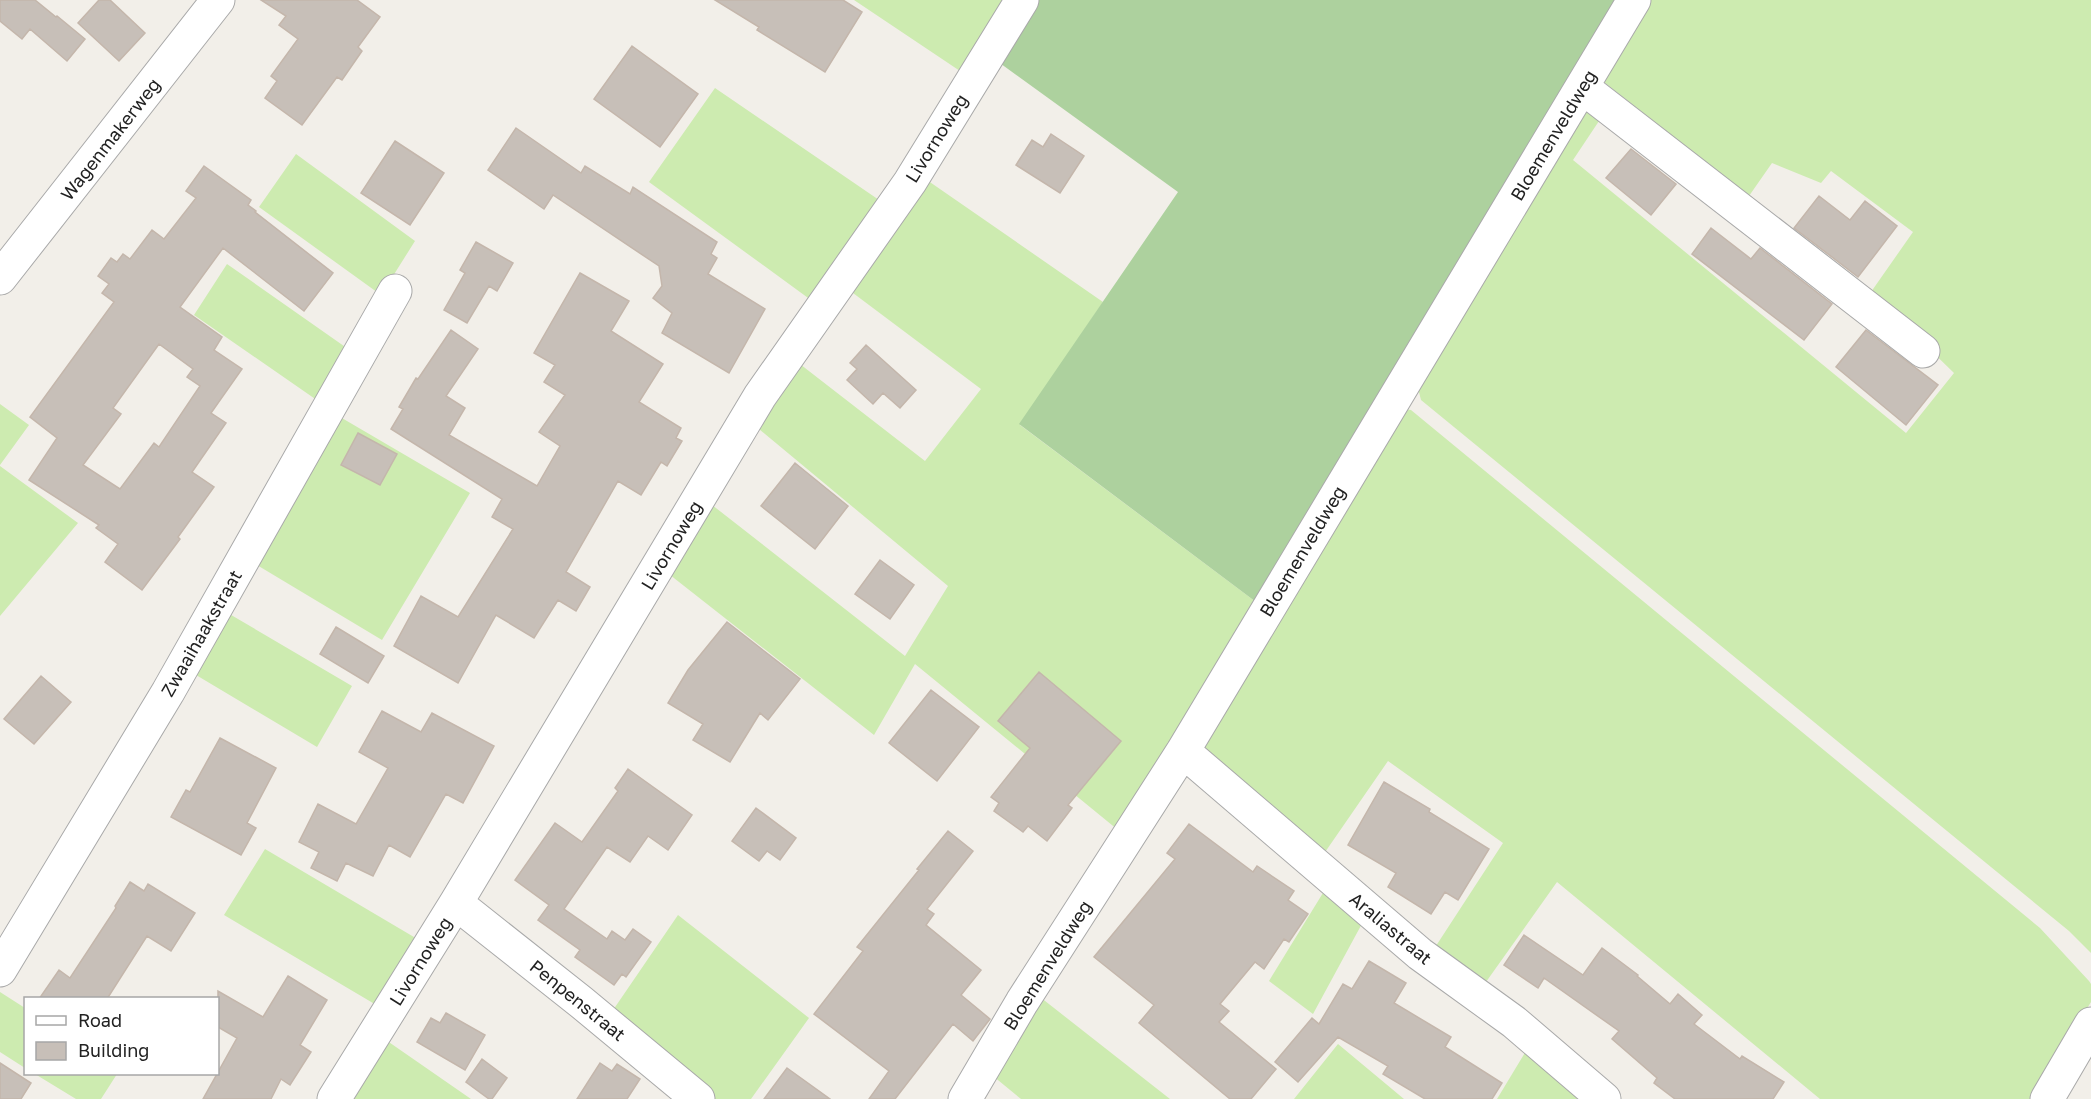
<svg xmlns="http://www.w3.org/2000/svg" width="2091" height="1099" viewBox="0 0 2091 1099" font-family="'Golos Text',sans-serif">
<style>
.grass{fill:#cdebb0}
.forest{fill:#add19e}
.building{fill:#c7bfb8;stroke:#c4b6ab;stroke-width:1.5;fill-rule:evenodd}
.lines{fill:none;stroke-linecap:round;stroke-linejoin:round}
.minor-casing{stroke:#a9a9a9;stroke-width:35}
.minor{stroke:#fff;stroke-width:33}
.labels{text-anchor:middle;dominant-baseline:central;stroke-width:6;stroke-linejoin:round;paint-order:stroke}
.street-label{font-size:18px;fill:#222;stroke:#fff}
</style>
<rect width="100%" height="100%" fill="#f2efe9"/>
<!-- grass -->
<path class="grass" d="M 854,0 L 1008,0 L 963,73 Z
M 1648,0 L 2091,0 L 2091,953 L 2069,931 L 1421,400 L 1418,388 L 1588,100 L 1605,112 L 1573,160 L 1906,433 L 1954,373 L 1871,292 L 1913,232 L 1831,171 L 1821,183 L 1772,163 L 1749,196 L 1605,83 L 1604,75 Z
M 715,88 L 882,202 L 815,303 L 649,182 Z
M 296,154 L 415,241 L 381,295 L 259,207 Z
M 924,178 L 1103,302 L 1020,425 L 1256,602 L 1118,830 L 915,664 L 874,735 L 665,571 L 707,501 L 905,656 L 948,586 L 753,424 L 796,361 L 925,461 L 981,389 L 849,290 Z
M 227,264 L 351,351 L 321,403 L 194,315 Z
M 0,404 L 29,425 L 0,465 Z
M 1404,409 L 1411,410 L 2040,928 L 2089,981 L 2091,984 L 2091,1002 L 2031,1099 L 1820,1099 L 1557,882 L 1481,989 L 1432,952 L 1503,843 L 1388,761 L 1321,858 L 1203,751 L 1204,738 Z
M 335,414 L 470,493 L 382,640 L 252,562 Z
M 0,466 L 78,523 L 0,616 Z
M 226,612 L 352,686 L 317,747 L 191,672 Z
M 265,849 L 419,940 L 378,1006 L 224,915 Z
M 1326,888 L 1364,920 L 1313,1014 L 1269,981 Z
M 678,915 L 809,1018 L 751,1099 L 709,1099 L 609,1016 Z
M 0,992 L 25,1008 L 25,1068 L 0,1052 Z
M 1040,997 L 1170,1099 L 1021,1099 L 993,1076 Z
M 383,1038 L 471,1099 L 347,1099 Z
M 1338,1044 L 1404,1099 L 1294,1099 Z
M 1529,1046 L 1591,1099 L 1497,1099 Z
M 35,1074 L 117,1074 L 101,1099 L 76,1099 Z"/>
<!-- forest -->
<path class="forest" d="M 1034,0 L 1618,0 L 1256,602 L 1019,424 L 1178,192 L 997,61 Z"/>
<!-- building -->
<path class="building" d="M 0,0 L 35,0 L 56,17 L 57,16 L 85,39 L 67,61 L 30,29 L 22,39 L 0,21 Z
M 99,0 L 110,0 L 145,33 L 119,61 L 78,23 Z
M 261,0 L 357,0 L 380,17 L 358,47 L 362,51 L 342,80 L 337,77 L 302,125 L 265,98 L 277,81 L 271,76 L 298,39 L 279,25 L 286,16 Z
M 715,0 L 843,0 L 862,12 L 825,72 L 757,30 L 759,27 Z
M 632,46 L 698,94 L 660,147 L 594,99 Z
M 516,128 L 581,173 L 585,166 L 630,194 L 633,187 L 717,242 L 711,254 L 717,258 L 708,274 L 765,309 L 729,373 L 662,333 L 672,313 L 653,298 L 662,286 L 659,266 L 553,195 L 544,209 L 488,170 Z
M 1051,134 L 1084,156 L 1060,193 L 1016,165 L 1032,140 L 1043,147 Z
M 395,141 L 444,173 L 410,225 L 361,193 Z
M 1631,149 L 1676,184 L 1651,215 L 1606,178 Z
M 204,166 L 251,200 L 248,205 L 256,211 L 255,212 L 333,273 L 304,311 L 223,248 L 180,307 L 222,337 L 214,350 L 242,369 L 211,413 L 226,423 L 192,472 L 214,487 L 178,537 L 180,539 L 142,590 L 105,562 L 118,544 L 96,528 L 99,525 L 29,480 L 57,438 L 30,417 L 114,302 L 102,293 L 109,284 L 98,276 L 111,258 L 117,262 L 123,254 L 130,259 L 152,230 L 164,239 L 196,198 L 186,191 ZM 159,344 L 193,369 L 187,377 L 200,386 L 159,447 L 154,443 L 120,489 L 83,465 L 121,414 L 113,408 Z
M 1819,196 L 1850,220 L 1865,201 L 1897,226 L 1858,277 L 1794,228 Z
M 1711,228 L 1751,259 L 1760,248 L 1832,304 L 1804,340 L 1692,254 Z
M 476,242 L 513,263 L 497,291 L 489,286 L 467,323 L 444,310 L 465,273 L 460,270 Z
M 580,273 L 629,301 L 611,331 L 663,364 L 639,402 L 681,428 L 676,438 L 682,441 L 667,466 L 661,462 L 641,495 L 618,481 L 566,572 L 590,587 L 576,611 L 558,600 L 534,638 L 496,615 L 458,683 L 394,646 L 421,596 L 458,617 L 513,529 L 492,517 L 502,499 L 391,429 L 403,409 L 399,407 L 416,378 L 418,379 L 451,330 L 478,349 L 446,396 L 465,408 L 449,435 L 537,486 L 560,446 L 539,432 L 565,395 L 544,382 L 555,365 L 534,353 Z
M 1866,330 L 1938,385 L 1906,425 L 1836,367 Z
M 866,345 L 916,390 L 900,408 L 883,393 L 873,404 L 847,380 L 857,369 L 850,363 Z
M 358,433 L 397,454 L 380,485 L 341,465 Z
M 795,463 L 848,506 L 815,549 L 761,506 Z
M 880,560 L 914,585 L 890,619 L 855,594 Z
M 727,622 L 800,679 L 768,720 L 760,713 L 730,762 L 693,740 L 703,724 L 668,703 L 688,670 Z
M 336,627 L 384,656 L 368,683 L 320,654 Z
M 1039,672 L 1121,741 L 1068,805 L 1072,808 L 1047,841 L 1028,826 L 1023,832 L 994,811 L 999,803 L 991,797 L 1030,748 L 998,721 Z
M 41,676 L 71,702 L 34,744 L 4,719 Z
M 931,690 L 979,727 L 937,781 L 889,743 Z
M 382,711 L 421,732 L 432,713 L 494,746 L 463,803 L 446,794 L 410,857 L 389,845 L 373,876 L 346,863 L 337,881 L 311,868 L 319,852 L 299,842 L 318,804 L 356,824 L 388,768 L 359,752 Z
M 220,738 L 276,768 L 247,823 L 256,828 L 241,855 L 171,817 L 186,790 L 190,792 Z
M 628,769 L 692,815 L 668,850 L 648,836 L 630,862 L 607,847 L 564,909 L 607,939 L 612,931 L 625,940 L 633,929 L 651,942 L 626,977 L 622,974 L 614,985 L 575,957 L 580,950 L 538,920 L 549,905 L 515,880 L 555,823 L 582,842 L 618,791 L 615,788 Z
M 1384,782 L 1430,809 L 1429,812 L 1489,849 L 1458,900 L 1445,892 L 1431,914 L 1388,887 L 1396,873 L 1348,845 Z
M 756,808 L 796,838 L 780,860 L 767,851 L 759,861 L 732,841 Z
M 1189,824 L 1253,872 L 1257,866 L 1294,891 L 1288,900 L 1308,914 L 1289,942 L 1284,939 L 1264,969 L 1255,962 L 1220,1004 L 1229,1011 L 1219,1022 L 1276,1069 L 1251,1099 L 1230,1099 L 1139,1023 L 1154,1005 L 1094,957 L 1175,859 L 1167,853 Z
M 948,831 L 973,851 L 927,909 L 934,914 L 926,925 L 981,970 L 961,995 L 990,1019 L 973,1041 L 953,1024 L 895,1099 L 869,1099 L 889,1071 L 814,1014 L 863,951 L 857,947 L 919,870 L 917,869 Z
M 130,882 L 144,891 L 148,884 L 195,913 L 171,951 L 147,936 L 107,999 L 39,999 L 59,970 L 70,978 L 116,908 L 115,906 Z
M 1524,935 L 1583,975 L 1602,948 L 1638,975 L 1637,976 L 1670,1004 L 1678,994 L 1702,1015 L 1694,1024 L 1740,1059 L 1742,1056 L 1784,1082 L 1773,1099 L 1675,1099 L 1654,1083 L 1657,1078 L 1612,1039 L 1619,1031 L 1544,978 L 1538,988 L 1504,965 Z
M 1369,961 L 1406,983 L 1394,1003 L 1451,1037 L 1445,1047 L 1502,1083 L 1492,1099 L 1425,1099 L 1383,1074 L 1388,1066 L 1338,1037 L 1298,1082 L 1275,1062 L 1312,1018 L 1319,1024 L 1343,984 L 1352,989 Z
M 288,976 L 327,1000 L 300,1045 L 311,1052 L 290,1085 L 281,1079 L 271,1099 L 203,1099 L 237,1038 L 218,1027 L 218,991 L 263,1017 Z
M 446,1013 L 485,1035 L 465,1070 L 417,1042 L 431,1018 L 440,1023 Z
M 482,1059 L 507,1078 L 492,1099 L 489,1099 L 466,1082 Z
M 0,1063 L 31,1083 L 21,1099 L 0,1099 Z
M 600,1063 L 612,1071 L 617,1064 L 640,1079 L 627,1099 L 577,1099 Z
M 787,1068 L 830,1099 L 764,1099 Z"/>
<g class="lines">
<!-- minor casing -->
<g class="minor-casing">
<path id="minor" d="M 1582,87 L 1923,351
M 0,278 L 218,0
M 1183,751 L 1420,954 L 1514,1022 L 1604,1099
M 456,903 L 581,1002 L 698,1099
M 0,970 L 168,692 L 395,291
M 334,1099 L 456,903 L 760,396 L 910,182 L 1022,0
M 965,1099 L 1022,1002 L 1183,751 L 1634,0
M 2047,1099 L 2091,1024"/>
</g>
<!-- minor -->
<use href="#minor" class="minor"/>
</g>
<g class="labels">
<!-- street labels -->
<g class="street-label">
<text transform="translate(1553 135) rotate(-59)">Bloemenveldweg</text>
<text transform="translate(936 138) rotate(-58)">Livornoweg</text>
<text transform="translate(110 139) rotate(-52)">Wagenmakerweg</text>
<text transform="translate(671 545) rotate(-59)">Livornoweg</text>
<text transform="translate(1302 551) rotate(-59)">Bloemenveldweg</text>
<text transform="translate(201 633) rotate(-60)">Zwaaihaakstraat</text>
<text transform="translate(1391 928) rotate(40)">Araliastraat</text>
<text transform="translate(420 961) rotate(-58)">Livornoweg</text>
<text transform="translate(1047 965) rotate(-58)">Bloemenveldweg</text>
<text transform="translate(578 1000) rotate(39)">Penpenstraat</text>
</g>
</g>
<!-- legend -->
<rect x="24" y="997" width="195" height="78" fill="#ffffff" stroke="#a7a7a7" stroke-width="1.5"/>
<rect x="36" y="1016" width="30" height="9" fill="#ffffff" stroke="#a7a7a7" stroke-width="1.5"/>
<text x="78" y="1027" font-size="18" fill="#222222">Road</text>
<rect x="36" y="1042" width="30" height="18" fill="#c7bfb8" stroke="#a7a7a7" stroke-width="1.5"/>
<text x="78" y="1057" font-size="18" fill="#222222">Building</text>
</svg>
